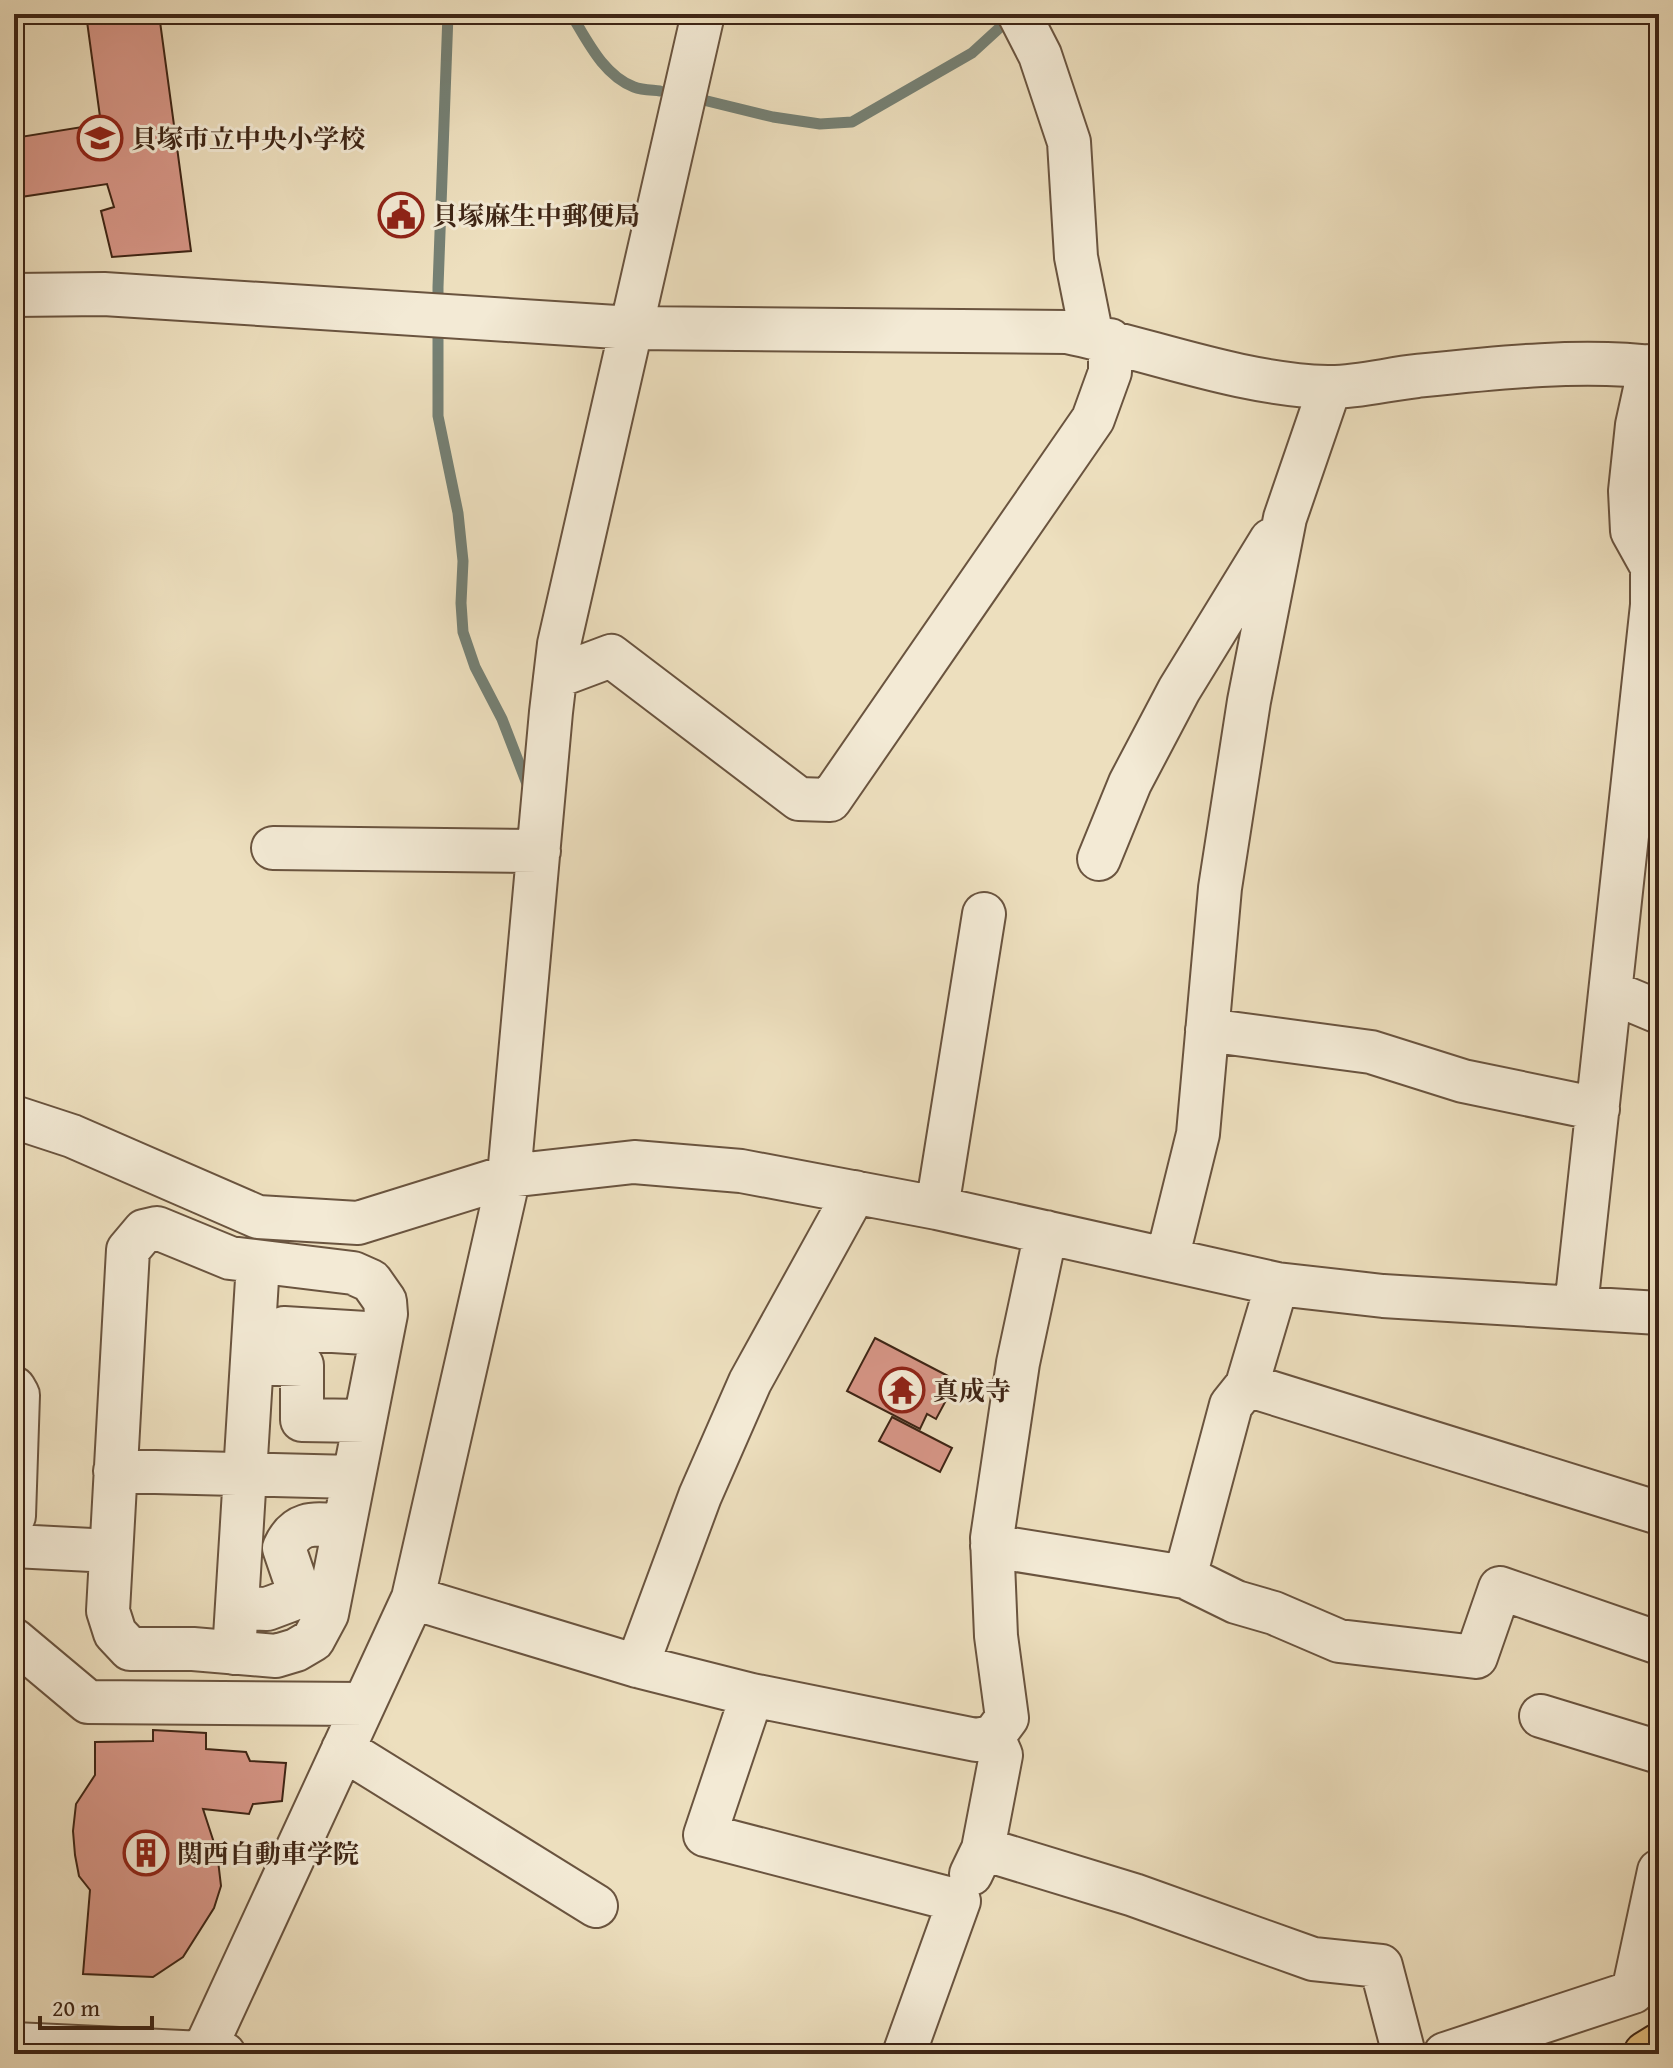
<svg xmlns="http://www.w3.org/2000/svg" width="1673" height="2068" viewBox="0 0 1673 2068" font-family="'Gentium Book Plus','Noto Serif JP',serif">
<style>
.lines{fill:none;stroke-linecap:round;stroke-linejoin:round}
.stream{stroke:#758074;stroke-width:11}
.building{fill:#d79687;stroke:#3e2515;stroke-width:2}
.minor-casing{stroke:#6a543f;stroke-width:46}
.major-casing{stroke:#3e2515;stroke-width:48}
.path{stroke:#3e2515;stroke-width:5;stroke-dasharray:2 4;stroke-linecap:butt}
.minor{stroke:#f3ead5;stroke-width:42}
.major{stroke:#e6c07f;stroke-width:44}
.labels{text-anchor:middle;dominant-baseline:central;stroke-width:6;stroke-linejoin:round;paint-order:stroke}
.poi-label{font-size:26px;font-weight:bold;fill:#3e2515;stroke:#f3ead5;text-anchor:start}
</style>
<rect width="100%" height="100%" fill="#eddfbe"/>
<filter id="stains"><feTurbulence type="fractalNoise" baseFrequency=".0025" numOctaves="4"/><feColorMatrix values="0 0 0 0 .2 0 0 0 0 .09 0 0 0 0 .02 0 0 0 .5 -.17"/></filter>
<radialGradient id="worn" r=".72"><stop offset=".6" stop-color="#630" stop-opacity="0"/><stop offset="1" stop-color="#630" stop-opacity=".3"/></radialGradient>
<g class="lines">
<!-- stream -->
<path class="stream" d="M 448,14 L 438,287 L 438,416 L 458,513 L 463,561 L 461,603 L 463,632 L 475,667 L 502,719 L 529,789
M 571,14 C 587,40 603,75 634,87 C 642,90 652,90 660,91
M 695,98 L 773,117 L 820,124 L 852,122 L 972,53 L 1007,21 L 1003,15"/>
</g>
<!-- building -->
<path class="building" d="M 86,14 L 159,14 L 191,251 L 112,257 L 101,211 L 114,207 L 107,184 L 14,198 L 14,138 L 101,124 Z
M 875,1338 L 948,1376 L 941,1388 L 950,1393 L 936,1419 L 927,1414 L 920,1429 L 847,1391 Z
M 892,1417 L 952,1448 L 940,1472 L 879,1441 Z
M 153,1730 L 206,1733 L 206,1749 L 246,1752 L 250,1761 L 286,1763 L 282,1801 L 253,1804 L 249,1814 L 203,1809 L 217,1852 L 221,1886 L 214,1908 L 183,1957 L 153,1977 L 83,1974 L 90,1890 L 79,1876 L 75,1855 L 73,1831 L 76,1804 L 95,1775 L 95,1742 L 153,1741 Z"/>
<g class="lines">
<!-- minor casing -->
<g class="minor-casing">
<path id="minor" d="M 1019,14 L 1040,55 L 1069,142 L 1076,257 L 1092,337
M 14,295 L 104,294 L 632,328 L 1067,332 C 1153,350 1238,384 1327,387 C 1356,388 1388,379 1417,376 C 1493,368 1584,358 1659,368
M 555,677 L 611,656 L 799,799 L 830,800 L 1093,419 L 1110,372 L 1110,340
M 273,848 L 539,851
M 1099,859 L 1130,783 L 1179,690 L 1271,540
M 1611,992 L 1659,1012
M 1207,1030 L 1371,1052 L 1463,1081 L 1598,1109
M 14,1117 L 72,1136 L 258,1217 L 358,1223 L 509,1176 L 634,1162 L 741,1171 L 937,1208 L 1277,1284 L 1383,1296 L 1659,1313
M 937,1208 L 984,914
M 157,1228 L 230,1258 L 353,1273 L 371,1281 L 385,1301 L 386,1314 L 327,1614 L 313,1640 L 296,1650 L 276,1656 L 193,1649 L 130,1649 L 115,1633 L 108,1611 L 128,1250 L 144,1231 Z
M 1167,1259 L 1198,1134 L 1220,888 L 1249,701 L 1285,518 L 1330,387
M 1277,1284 L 1247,1385 L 1659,1513
M 1576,1307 L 1652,605 L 1652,567 L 1632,531 L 1630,491 L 1637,425 L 1650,366
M 284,1328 L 382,1334
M 252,1363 L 302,1365 L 302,1420 L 365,1421
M 14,1388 L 18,1395 L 14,1516
M 115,1471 L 353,1477
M 14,1546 L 111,1551
M 992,1546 L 1185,1577 L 1231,1405 L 1247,1385
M 1185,1577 L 1236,1602 L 1274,1613 L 1339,1641 L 1476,1657 L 1500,1588 L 1659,1643
M 413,1598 L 637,1666 L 752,1695 L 976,1740 L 993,1737 L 1007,1718 L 996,1636 L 992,1538 L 1018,1363 L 1046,1232
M 237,1608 L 267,1609 L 291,1600 L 297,1586 L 284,1548 C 297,1519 316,1524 344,1526
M 14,1640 L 88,1702 L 364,1704
M 234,1653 L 258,1263
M 637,1666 L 700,1496 L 750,1382 L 855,1192
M 752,1695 L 705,1835 L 959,1901 L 904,2054
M 1541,1716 L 1659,1752
M 343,1749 L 596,1906
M 983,1849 L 1134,1895 L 1313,1959 L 1381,1966 L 1404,2054
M 971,1874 L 983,1849 L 1001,1755 L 993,1737
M 1633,1992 L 1659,1871
M 14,2044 L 224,2054
M 203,2053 L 413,1598 L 509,1176 L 551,712 L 559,644 L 703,14
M 1445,2054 L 1633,1992"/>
</g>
<!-- major casing -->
<g class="major-casing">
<path id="major" d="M 1646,2054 L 1659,2046"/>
</g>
<!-- path -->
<path class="path" d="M 1655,330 L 1659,299"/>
<!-- minor -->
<use href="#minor" class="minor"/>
<!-- major -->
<use href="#major" class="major"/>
</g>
<!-- icons -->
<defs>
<g id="university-ring" transform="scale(2.3)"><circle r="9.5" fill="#f3ead5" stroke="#8f2418" stroke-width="1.5"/><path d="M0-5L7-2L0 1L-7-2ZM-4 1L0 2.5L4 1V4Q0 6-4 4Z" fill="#8f2418"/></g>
<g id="civic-ring" transform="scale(2.3)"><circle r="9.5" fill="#f3ead5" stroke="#8f2418" stroke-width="1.5"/><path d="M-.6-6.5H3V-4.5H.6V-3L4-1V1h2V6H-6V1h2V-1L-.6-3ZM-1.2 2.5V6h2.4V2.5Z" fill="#8f2418"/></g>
<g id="temple-ring" transform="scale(2.3)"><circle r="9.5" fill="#f3ead5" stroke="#8f2418" stroke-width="1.5"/><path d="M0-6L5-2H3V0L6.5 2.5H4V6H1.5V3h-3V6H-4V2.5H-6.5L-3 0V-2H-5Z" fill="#8f2418"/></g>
<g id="building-ring" transform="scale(2.3)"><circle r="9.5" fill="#f3ead5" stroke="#8f2418" stroke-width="1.5"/><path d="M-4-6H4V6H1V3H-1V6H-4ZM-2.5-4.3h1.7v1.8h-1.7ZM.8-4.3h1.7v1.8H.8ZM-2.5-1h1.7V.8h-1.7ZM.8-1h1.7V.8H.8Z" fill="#8f2418"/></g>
</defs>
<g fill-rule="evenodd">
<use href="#university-ring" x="100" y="138"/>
<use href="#civic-ring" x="401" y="215"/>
<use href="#temple-ring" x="902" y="1390"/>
<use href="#building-ring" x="146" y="1853"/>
</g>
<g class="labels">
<!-- poi labels -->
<g class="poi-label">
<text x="131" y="138">貝塚市立中央小学校</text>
<text x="432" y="215">貝塚麻生中郵便局</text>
<text x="933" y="1390">真成寺</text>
<text x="177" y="1853">関西自動車学院</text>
</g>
</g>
<!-- margin -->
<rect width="1673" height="2068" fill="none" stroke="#eddfbe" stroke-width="48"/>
<rect x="16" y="16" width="1641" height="2036" fill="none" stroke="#3e2515" stroke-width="4"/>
<rect x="24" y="24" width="1625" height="2020" fill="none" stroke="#3e2515" stroke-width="2"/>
<!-- scale -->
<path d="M40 2016v12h112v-12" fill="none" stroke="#3e2515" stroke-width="4"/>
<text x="52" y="2016" font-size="24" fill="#3e2515" stroke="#f3ead5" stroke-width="6" paint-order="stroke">20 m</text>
<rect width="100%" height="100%" filter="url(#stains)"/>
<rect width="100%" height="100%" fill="url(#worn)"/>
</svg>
